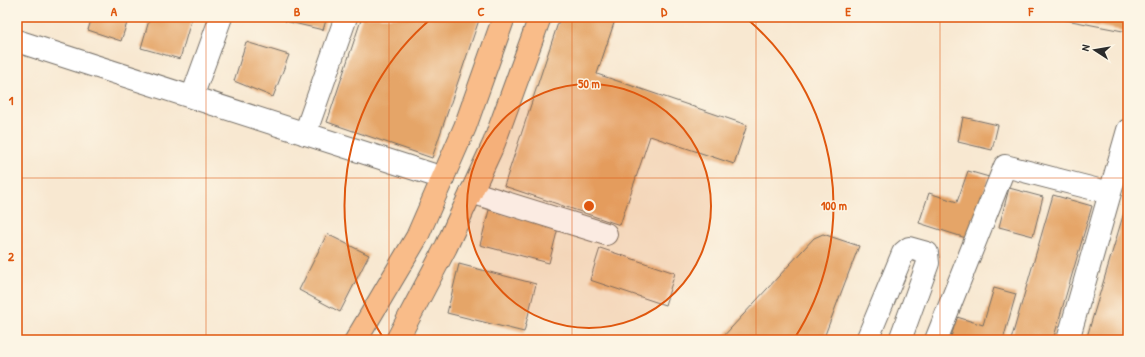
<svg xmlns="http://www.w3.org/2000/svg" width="1145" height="357" viewBox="0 0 1145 357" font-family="'Patrick Hand',sans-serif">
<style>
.building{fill:#e5a568}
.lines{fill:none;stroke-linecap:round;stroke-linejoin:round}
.minor-casing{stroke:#736d65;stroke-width:24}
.major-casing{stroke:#736d65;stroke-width:24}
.minor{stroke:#fff;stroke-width:22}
.major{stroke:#f9bc89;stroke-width:22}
.grid{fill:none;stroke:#df570e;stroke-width:1;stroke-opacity:0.55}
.ring{fill:none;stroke:#df570e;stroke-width:2}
.centre{fill:#df570e;stroke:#fcf5e5;stroke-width:2}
.ring-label{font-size:12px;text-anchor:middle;font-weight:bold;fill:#df570e;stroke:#fcf5e5;stroke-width:3;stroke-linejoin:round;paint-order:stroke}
.neatline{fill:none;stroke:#df570e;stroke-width:1.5}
.grid-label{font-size:13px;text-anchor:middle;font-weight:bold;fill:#df570e}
</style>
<rect width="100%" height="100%" fill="#fcf5e5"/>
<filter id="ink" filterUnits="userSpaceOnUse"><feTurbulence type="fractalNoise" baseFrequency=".025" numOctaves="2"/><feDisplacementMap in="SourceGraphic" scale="8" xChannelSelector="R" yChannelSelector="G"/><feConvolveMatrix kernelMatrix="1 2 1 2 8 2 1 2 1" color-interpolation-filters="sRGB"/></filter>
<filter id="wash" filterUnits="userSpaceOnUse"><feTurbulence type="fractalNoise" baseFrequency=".012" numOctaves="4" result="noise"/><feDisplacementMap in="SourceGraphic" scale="16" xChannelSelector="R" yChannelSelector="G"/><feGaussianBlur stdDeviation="0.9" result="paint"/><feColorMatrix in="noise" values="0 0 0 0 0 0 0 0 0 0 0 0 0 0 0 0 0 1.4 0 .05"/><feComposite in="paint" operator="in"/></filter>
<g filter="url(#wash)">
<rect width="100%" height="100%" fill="#f8e8d1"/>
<g id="blocks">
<!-- building -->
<path class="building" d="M 92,17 L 129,17 L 121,41 L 88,30 Z
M 150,17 L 192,17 L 180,59 L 141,48 Z
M 287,17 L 327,17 L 323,30 L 285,21 Z
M 362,17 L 480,17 L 432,158 L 327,122 Z
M 560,17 L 616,17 L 597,74 L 747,125 L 734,164 L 650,136 L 620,225 L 504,186 Z
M 1056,17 L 1128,17 L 1128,32 L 1056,18 Z
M 246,42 L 289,55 L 273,97 L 234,81 Z
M 963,117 L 998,125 L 992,150 L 958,142 Z
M 968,171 L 989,177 L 969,239 L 919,223 L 929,193 L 957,202 Z
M 1009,188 L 1043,197 L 1033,236 L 999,227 Z
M 1053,195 L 1092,206 L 1053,340 L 1011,340 Z
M 1128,199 L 1128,340 L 1086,340 Z
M 489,210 L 558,228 L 549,263 L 480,245 Z
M 327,234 L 369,255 L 340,312 L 299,290 Z
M 823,234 L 859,246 L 823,340 L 720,340 L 814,238 Z
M 600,248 L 675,273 L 665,305 L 590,280 Z
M 459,264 L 536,284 L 524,332 L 447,313 Z
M 994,288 L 1016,294 L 1003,340 L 950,340 L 957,317 L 983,325 Z"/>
</g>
</g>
<g filter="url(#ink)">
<use href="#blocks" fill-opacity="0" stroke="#736d65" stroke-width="1"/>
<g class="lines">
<!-- minor casing -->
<g class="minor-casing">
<path id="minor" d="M 17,41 L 443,178
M 192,97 L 221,17
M 305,134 L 346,17
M 471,192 L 606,234
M 867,340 L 903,253 L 909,248 L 927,253 L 928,263 L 900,340
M 936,340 L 1005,166 L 1110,193
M 1068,340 L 1128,130"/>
</g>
<!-- major casing -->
<g class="major-casing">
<path id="major" d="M 356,340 L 417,237 L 465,127 L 504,17
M 397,340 L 446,247 L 494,143 L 540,17"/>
</g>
<!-- minor -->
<use href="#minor" class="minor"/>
<!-- major -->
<use href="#major" class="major"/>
</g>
</g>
<!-- grid -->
<path class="grid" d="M 206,17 L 206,340M 389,17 L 389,340M 572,17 L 572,340M 756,17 L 756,340M 940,17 L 940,340M 17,178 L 1128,178"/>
<!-- distance rings -->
<circle cx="589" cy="206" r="122" fill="#df570e" fill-opacity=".12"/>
<g class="ring">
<circle cx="589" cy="206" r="122"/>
<path d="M384 339A245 245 0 0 1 432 18M746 18A245 245 0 0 1 794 339"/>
</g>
<circle cx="589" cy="206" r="6" class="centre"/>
<g class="ring-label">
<text x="589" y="88">50 m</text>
<text x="834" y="210">100 m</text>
</g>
<!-- margin -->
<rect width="1145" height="357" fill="none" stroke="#fcf5e5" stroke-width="44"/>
<!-- north arrow -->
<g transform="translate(1095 50) rotate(282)" stroke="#fcf5e5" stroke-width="3" paint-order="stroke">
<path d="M0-3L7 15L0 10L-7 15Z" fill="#2b2b2b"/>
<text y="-6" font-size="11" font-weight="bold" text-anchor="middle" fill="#2b2b2b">N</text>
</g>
<rect x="22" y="22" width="1101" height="313" class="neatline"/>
<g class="grid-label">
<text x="114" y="16">A</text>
<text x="297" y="16">B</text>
<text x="481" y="16">C</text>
<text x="664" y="16">D</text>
<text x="848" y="16">E</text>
<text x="1031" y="16">F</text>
<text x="11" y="105">1</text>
<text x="11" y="261">2</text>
</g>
</svg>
